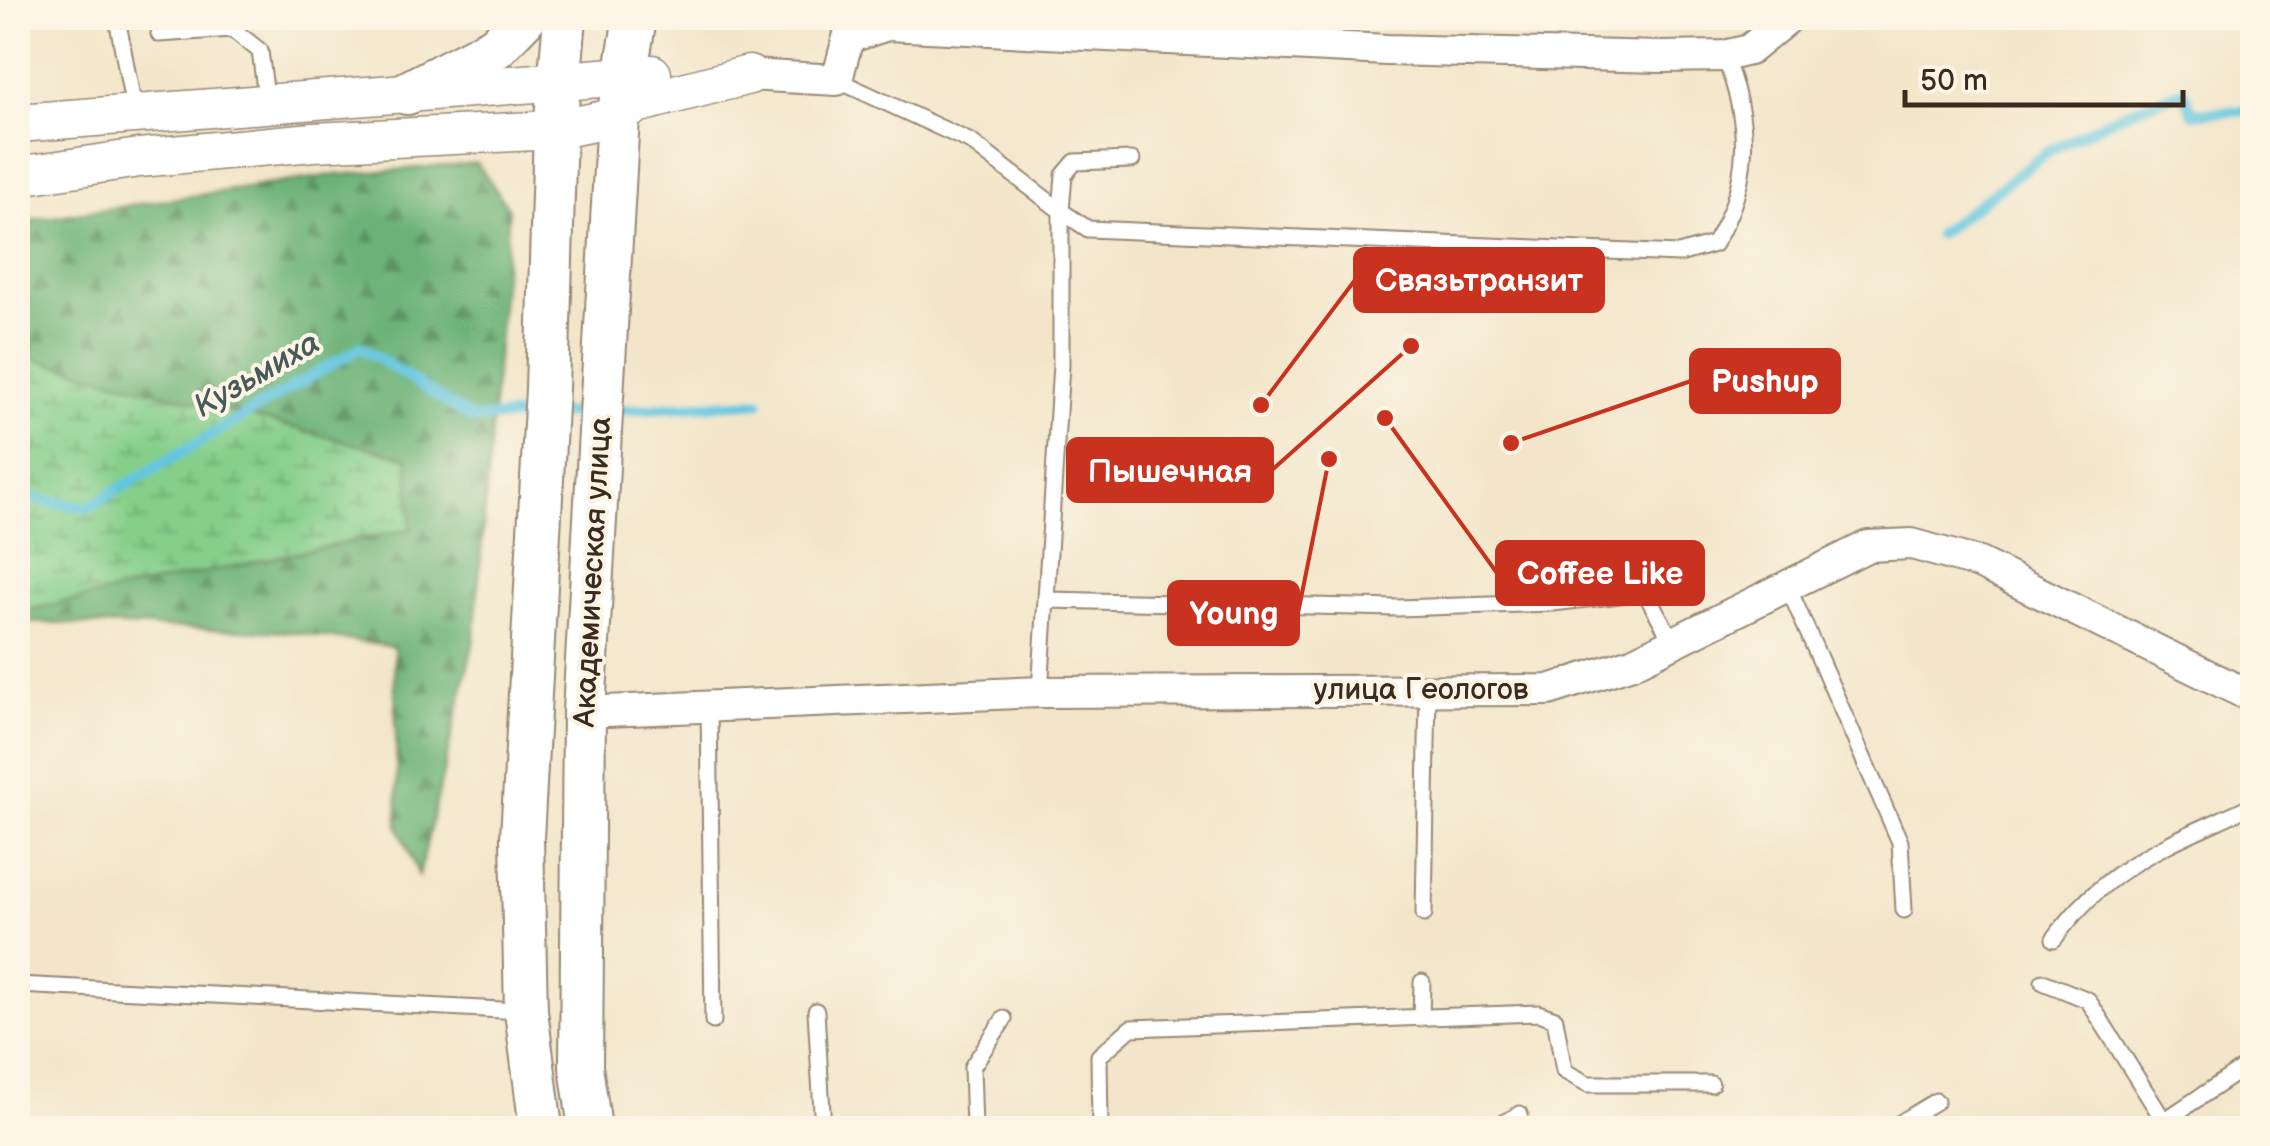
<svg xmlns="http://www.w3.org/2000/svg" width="2270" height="1146" viewBox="0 0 2270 1146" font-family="'Balsamiq Sans',sans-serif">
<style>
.forest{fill:url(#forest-firs);stroke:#546e4a;stroke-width:2.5}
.wetland{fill:url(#wetland-marsh);stroke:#607c54;stroke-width:2.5}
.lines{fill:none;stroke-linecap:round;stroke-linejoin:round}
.stream{stroke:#62c6e0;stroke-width:11}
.service-casing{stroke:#968874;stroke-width:19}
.minor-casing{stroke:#968874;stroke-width:34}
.tertiary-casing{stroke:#968874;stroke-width:41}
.secondary-casing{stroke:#968874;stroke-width:46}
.service{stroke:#fff;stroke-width:15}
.minor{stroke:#fff;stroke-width:30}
.tertiary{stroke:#fff;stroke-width:38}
.secondary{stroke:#fff;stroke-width:42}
.labels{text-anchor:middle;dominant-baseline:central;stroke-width:8;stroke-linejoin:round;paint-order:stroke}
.street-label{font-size:30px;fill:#3b2a1e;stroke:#fcf5e5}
.water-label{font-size:32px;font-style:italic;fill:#475958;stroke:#fcf5e5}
.leader{fill:none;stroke:#c8321e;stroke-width:4}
.callout-dot{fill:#c8321e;stroke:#fcf5e5;stroke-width:4}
.callout{fill:#c8321e;stroke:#c8321e;stroke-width:4}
.callout-label{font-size:32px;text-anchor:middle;font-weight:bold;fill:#fff}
</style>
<defs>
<pattern id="forest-firs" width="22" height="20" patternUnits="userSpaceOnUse" patternTransform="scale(2.5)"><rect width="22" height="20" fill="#6cb277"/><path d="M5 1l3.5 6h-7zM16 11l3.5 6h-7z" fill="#5a9161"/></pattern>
<pattern id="wetland-marsh" width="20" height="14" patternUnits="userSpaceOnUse" patternTransform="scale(2.5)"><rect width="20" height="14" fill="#85cf8b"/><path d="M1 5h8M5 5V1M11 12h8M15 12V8" fill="none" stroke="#6ea871"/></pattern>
</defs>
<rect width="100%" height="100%" fill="#fcf5e5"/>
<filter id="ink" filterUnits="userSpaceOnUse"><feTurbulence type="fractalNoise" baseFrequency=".01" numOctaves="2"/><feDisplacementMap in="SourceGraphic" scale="20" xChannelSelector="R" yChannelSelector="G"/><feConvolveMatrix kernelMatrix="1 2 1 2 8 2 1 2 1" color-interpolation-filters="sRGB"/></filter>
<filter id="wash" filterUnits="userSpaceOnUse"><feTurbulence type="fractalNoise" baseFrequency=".0048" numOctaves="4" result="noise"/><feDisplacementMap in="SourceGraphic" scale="40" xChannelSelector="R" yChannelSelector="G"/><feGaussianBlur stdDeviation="2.25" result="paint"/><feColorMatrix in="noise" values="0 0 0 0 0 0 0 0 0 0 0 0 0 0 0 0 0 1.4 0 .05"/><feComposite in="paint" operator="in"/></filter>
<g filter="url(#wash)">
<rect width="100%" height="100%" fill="#f2e5c9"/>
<!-- forest -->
<path class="forest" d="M 477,163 L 509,209 L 474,640 L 419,876 L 398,826 L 394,647 L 292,632 L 18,622 L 18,222 L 326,176 Z"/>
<!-- wetland -->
<path class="wetland" d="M 18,355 L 408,458 L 411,529 L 18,612 Z"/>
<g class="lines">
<!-- stream -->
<path class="stream" d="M 1938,234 L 2050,150 L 2122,114 L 2183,91 L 2193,113 L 2252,111
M 554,414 L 759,402
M 18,496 L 87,508 L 361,347 L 472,419 L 536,415"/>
</g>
</g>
<g filter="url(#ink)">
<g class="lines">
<!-- service casing -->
<g class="service-casing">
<path id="service" d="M 117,18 L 135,114
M 834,18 L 848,38
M 159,34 L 232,29 L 260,51 L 267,104
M 837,80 L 971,142 L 1061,211 L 1061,365 L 1040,692
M 1132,160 L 1075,162 L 1064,175 L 1061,211 L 1088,229 L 1679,254 L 1714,244 C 1752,181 1751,123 1724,56
M 1788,587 L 1900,842 L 1904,910
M 1048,600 L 1397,608 L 1553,603 L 1645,592 L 1674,644
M 709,705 L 713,1021
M 1424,914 L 1428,688
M 2054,939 C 2111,861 2169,845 2252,805
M 2043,982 L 2088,1000 L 2164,1121
M 18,985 L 522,1011
M 816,1011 L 823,1128
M 1421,1018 L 1422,982
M 974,1128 L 972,1067 L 1004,1019
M 1100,1128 L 1099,1056 L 1131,1028 L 1538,1013 L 1555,1019 L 1564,1071 L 1588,1084 L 1711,1084
M 1494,1128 L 1520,1114
M 1892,1128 L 1936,1101
M 2167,1128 L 2164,1121 L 2252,1062"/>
</g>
<!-- minor casing -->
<g class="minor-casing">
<path id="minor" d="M 749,75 L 837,80 L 848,38 L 887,25 L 1387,50 L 1662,57 L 1724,56 L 1749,50 L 1788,18
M 584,712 L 1040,692 L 1549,690 L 1632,663 L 1868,546 L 1912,544 L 1979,563 L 2252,697"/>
</g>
<!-- tertiary casing -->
<g class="tertiary-casing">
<path id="tertiary" d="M 18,123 L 652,74
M 18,176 L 139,158 L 313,142 L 555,130 L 618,117 L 636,104 L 749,75"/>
</g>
<!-- secondary casing -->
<g class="secondary-casing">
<path id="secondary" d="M 407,93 L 496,47 L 524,18
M 541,1128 L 526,1011 L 522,838 L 547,389 L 555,130 L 565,18
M 590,1128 L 581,1067 L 584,712 L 618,117 L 635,18"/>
</g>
<!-- service -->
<use href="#service" class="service"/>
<!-- minor -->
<use href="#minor" class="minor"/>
<!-- tertiary -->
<use href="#tertiary" class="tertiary"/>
<!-- secondary -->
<use href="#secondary" class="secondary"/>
</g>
</g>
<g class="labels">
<!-- street labels -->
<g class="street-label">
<text transform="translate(593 572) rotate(-87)">Академическая улица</text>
<text x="1421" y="690">улица Геологов</text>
</g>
<!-- water labels -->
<g class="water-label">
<text transform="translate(257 375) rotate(-30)">Кузьмиха</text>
</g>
</g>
<!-- callouts -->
<path class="leader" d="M1261 405L1355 280M1511 443L1691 381M1411 346L1272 470M1385 418L1497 573M1329 459L1298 613"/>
<g class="callout-dot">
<circle cx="1261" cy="405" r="10"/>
<circle cx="1511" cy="443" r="10"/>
<circle cx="1411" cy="346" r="10"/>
<circle cx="1385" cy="418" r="10"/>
<circle cx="1329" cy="459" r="10"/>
</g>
<g class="callout">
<rect x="1355" y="249" width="248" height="62" rx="10"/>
<rect x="1691" y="350" width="148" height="62" rx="10"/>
<rect x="1068" y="439" width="204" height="62" rx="10"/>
<rect x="1497" y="542" width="206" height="62" rx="10"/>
<rect x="1169" y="582" width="129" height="62" rx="10"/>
</g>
<g class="callout-label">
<text x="1479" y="291">Связьтранзит</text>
<text x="1765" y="392">Pushup</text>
<text x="1170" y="482">Пышечная</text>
<text x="1600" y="584">Coffee Like</text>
<text x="1234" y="624">Young</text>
</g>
<!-- margin -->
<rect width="2270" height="1146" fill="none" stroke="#fcf5e5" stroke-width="60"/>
<!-- scale -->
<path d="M1905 90v15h278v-15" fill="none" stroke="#3b2a1e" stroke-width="5"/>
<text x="1920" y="90" font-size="30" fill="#3b2a1e" stroke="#fcf5e5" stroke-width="8" paint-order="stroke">50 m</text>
</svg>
